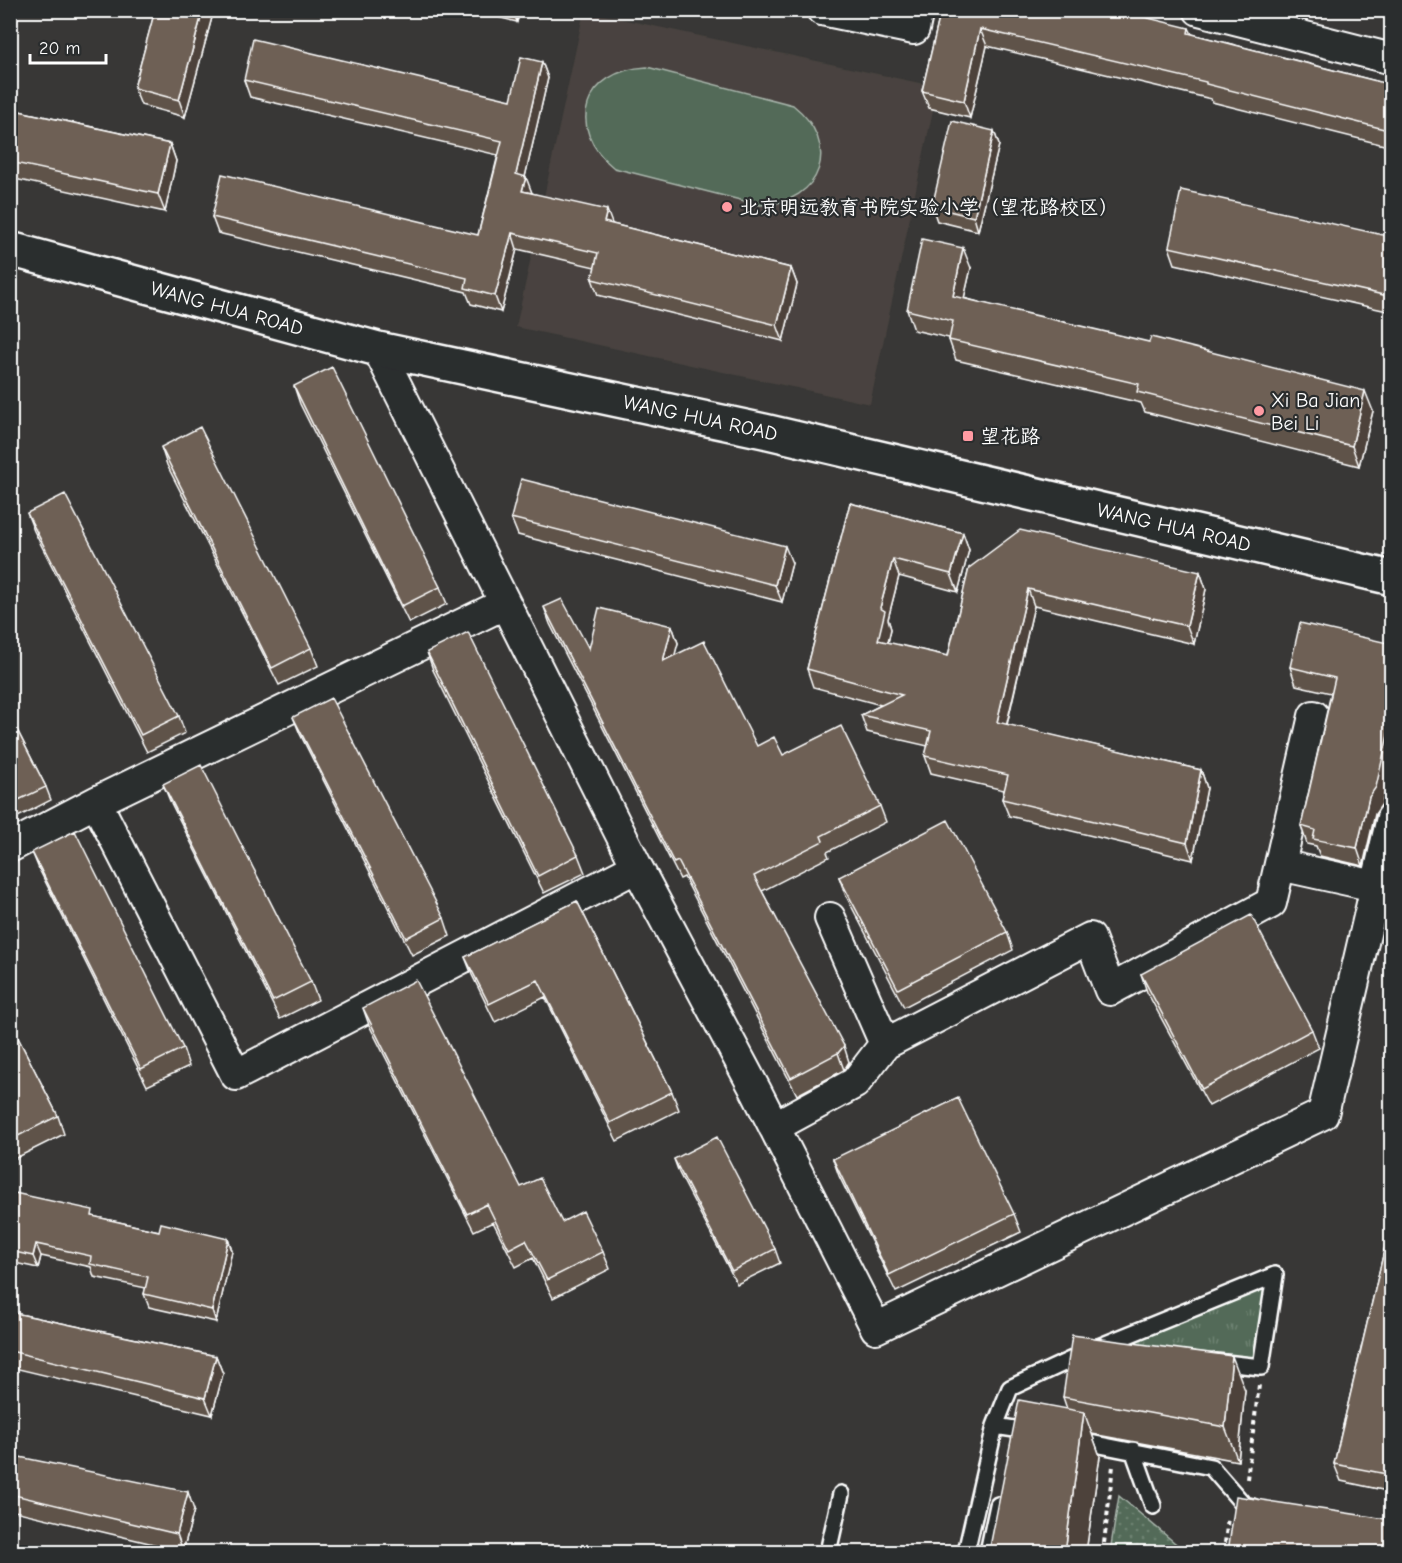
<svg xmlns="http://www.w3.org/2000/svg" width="1402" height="1563" viewBox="0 0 1402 1563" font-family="'Comic Neue','LXGW WenKai TC',sans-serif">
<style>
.built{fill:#48433f}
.grass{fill:url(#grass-dots);stroke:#a9b5ac;stroke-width:1.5}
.park{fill:url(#park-tufts);stroke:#a9b5ac;stroke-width:1.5}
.pitch{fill:#536b58;stroke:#a9b5ac;stroke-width:1.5}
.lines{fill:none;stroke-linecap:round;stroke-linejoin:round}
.lane-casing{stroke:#fff;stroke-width:20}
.street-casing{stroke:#fff;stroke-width:34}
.secondary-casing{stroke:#fff;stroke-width:38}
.path{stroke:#fff;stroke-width:4;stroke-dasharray:4.5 4.5;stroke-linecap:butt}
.lane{stroke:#2a2d2e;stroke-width:15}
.street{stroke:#2a2d2e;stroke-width:30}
.secondary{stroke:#2a2d2e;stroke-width:33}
.wall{fill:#5f5348;stroke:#fff;stroke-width:1.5}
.shaded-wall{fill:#4d433b;stroke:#fff;stroke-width:1.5}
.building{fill:#6e6054;stroke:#fff;stroke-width:1.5}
.poi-dot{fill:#ff9aa2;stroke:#2a2d2e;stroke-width:2}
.labels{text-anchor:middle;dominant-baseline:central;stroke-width:4.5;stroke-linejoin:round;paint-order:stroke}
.poi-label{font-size:20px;fill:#fff;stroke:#2a2d2e;text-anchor:start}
.street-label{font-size:20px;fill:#fff;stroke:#2a2d2e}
</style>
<defs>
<pattern id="grass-dots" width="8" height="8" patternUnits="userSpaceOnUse" patternTransform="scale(1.5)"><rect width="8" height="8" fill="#536b58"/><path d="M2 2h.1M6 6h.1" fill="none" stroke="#6d8171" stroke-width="1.8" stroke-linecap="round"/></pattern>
<pattern id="park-tufts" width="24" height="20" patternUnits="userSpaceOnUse" patternTransform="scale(1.5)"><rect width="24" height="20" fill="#536b58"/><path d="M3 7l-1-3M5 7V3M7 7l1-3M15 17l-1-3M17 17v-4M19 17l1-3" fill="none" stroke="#6d8171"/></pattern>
</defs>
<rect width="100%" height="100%" fill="#383736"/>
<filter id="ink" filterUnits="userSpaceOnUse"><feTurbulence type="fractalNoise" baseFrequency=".0167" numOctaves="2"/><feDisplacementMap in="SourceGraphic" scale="12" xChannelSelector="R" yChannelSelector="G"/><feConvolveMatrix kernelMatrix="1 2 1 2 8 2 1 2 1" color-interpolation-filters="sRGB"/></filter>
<g filter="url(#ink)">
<!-- built -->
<path class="built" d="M 584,11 L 938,87 L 870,404 L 516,327 Z"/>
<!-- grass -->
<path class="grass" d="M 1119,1496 L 1181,1548 L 1180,1552 L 1110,1552 Z"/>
<!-- park -->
<path class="park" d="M 1266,1287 L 1256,1358 L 1125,1344 Z"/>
<!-- pitch -->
<path class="pitch" d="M 647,67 L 793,105 C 842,144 823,203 760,205 L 614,168 C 564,128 584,70 647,67 Z"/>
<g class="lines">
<!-- lane casing -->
<g class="lane-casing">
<path id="lane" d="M 1216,1362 L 1261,1367 L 1275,1275
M 995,1426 L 1034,1432
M 1075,1440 L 1211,1467 L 1244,1505 L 1253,1507
M 1133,1450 L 1153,1506
M 828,1552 L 841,1494
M 966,1552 L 995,1426 L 1010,1388 L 1096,1348 L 1275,1275
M 988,1552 L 998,1505"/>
</g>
<!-- street casing -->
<g class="street-casing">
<path id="street" d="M 822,10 L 914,29 L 918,10
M 1199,10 L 1392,59
M 378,349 L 637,867 L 756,1091 L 876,1328 L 1323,1114 L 1392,818
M 504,604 L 96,802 L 236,1075 L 637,867
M 10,847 L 96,802
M 1280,865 L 1375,886
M 830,918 L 885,1044
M 774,1127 L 855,1083 L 885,1044 L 1090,938 L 1110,990 L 1271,903 L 1314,716"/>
</g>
<!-- secondary casing -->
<g class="secondary-casing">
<g id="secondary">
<path id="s1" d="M 10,249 L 378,349 L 764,431 L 1392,578"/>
</g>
</g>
<!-- path -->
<path class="path" d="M 1247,1479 L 1259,1385
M 1103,1552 L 1113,1466
M 1224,1552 L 1228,1517"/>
<!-- lane -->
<use href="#lane" class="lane"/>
<!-- street -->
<use href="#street" class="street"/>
<!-- secondary -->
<use href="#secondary" class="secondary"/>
</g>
<!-- wall -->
<path class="wall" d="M 151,10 L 214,10 L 185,117 L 141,105 L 134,88 L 155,11 Z
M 470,10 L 520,10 L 517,22 Z
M 941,10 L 1189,28 L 1192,34 L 1392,85 L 1392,147 L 1212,102 L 1211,99 L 987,46 L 970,118 L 929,108 L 922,91 Z
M 542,62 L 548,78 L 525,177 L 532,193 L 612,224 L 791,268 L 797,284 L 783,341 L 598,295 L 592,279 L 595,267 L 517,249 L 501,312 L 471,304 L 466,292 L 218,233 L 212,217 L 478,235 L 498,155 L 250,97 L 244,80 L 511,100 Z
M 10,109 L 170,144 L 176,161 L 165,212 L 10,178 Z
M 994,131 L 999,145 L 978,231 L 937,221 L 932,207 Z
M 1392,237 L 1392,312 L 1175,264 L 1169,247 Z
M 971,268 L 964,298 L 1373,411 L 1359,466 L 1145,412 L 1141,403 L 956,360 L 949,340 L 949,338 L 914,330 L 907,310 Z
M 294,386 L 440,587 L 447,604 L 409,623 L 300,404 Z
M 161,447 L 311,648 L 318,666 L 279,685 L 167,465 Z
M 850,503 L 963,533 L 969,550 L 958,592 L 899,576 L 888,619 L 891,629 L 888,643 L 948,656 L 969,568 L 1200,572 L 1206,589 L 1194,644 L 1034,606 L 1007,725 L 1201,770 L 1207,788 L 1193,860 L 1009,816 L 1002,799 L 1004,790 L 931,773 L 925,756 L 928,746 L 867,732 L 861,715 L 881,705 L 813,687 L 807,669 Z
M 27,513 L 179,716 L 185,733 L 147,752 L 34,531 Z
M 511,518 L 792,563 L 782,602 L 518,535 Z
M 544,607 L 589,649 L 672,626 L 678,643 L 674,656 L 757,746 L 783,755 L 880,806 L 886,822 L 827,852 L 829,857 L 762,891 L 849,1062 L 844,1070 L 797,1095 L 684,877 L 680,879 L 550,624 Z
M 1392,644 L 1392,764 L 1382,804 L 1375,814 L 1363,866 L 1320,856 L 1316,846 L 1307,844 L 1301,826 L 1331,693 L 1296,685 L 1290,667 Z
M 427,652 L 578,855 L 585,873 L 544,893 L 433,670 Z
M 10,716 L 46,787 L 51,800 L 14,819 L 10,812 Z
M 293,717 L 444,918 L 450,936 L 412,955 L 300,734 Z
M 163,784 L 311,982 L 318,1000 L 280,1019 L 170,801 Z
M 32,852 L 183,1048 L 189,1066 L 147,1086 L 39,869 Z
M 839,877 L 1007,932 L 1013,950 L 904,1007 L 845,894 Z
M 577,901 L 672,1092 L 679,1110 L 617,1141 L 545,997 L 495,1022 L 472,975 L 465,957 Z
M 1141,974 L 1312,1030 L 1319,1048 L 1209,1106 L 1147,992 Z
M 363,1008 L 521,1187 L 562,1222 L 603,1252 L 610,1269 L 553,1298 L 533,1258 L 516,1267 L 493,1222 L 474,1231 L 369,1025 Z
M 10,1022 L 58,1116 L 64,1134 L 10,1161 Z
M 674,1159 L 775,1249 L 780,1263 L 737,1284 L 679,1173 Z
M 833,1159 L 1014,1214 L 1021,1232 L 896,1292 L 839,1176 Z
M 10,1192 L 96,1217 L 159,1231 L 228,1239 L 232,1251 L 216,1322 L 149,1307 L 144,1294 L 146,1288 L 94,1277 L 91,1267 L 41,1256 L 38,1268 L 10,1262 Z
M 1392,1217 L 1392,1492 L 1341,1481 L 1334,1464 Z
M 10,1312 L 216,1356 L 223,1374 L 212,1415 L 10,1367 Z
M 1245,1390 L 1238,1461 L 1092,1434 L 1100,1456 L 1086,1552 L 989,1552 L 1067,1409 L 1063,1397 Z
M 10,1455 L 194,1510 L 183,1551 L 10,1510 Z"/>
<!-- shaded-wall -->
<path class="shaded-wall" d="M 203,10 L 214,10 L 185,117 L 179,100 Z
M 513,10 L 520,10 L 517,22 Z
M 980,29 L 987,46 L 970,118 L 964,101 Z
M 542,62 L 548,78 L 522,190 L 516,174 Z
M 994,131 L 999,145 L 978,231 L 974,217 Z
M 170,144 L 176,161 L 165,212 L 158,194 Z
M 526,177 L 532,193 L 522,191 Z
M 607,210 L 613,226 L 604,222 Z
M 512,233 L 517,249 L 501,312 L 495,296 Z
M 963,248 L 971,268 L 960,316 L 953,296 Z
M 791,268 L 797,284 L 783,341 L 777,325 Z
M 1392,280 L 1392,305 L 1388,296 Z
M 1365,391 L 1373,411 L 1359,466 L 1352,446 Z
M 963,533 L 969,550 L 958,592 L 951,574 Z
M 785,546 L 792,563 L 782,602 L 775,585 Z
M 893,559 L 899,576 L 888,619 L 891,629 L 884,658 L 878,640 L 880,608 Z
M 1200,572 L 1206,589 L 1194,644 L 1187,626 Z
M 1028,589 L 1034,606 L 1003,740 L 997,722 Z
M 672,626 L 678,643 L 669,677 L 663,661 Z
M 1392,718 L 1392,764 L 1382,804 L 1375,814 L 1363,866 L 1357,848 L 1369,797 Z
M 1201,770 L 1207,788 L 1193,860 L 1187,843 Z
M 844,1046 L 849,1062 L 844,1070 L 838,1053 Z
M 228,1239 L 232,1251 L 216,1322 L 212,1310 Z
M 36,1244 L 41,1256 L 38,1268 L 33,1256 Z
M 216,1356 L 223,1374 L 212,1415 L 205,1398 Z
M 1232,1356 L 1245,1390 L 1238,1461 L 1225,1427 Z
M 1084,1412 L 1100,1456 L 1086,1552 L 1065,1552 Z
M 188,1492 L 194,1510 L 183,1551 L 177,1534 Z"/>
<!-- building -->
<path class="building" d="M 155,10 L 203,10 L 179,100 L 134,88 Z
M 941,10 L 1116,10 L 1189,28 L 1188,33 L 1392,85 L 1392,131 L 1206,84 L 1206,82 L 980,29 L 964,101 L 922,91 Z
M 253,39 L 511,100 L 521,57 L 542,62 L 516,174 L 526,177 L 522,191 L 607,210 L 604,222 L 791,268 L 777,325 L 592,279 L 598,253 L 512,233 L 495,296 L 465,288 L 467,278 L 212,217 L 222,174 L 478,235 L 495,169 L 502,141 L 244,80 Z
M 10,109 L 170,144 L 158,194 L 10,162 Z
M 952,121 L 994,131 L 974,217 L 932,207 Z
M 1181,190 L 1392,237 L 1392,280 L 1388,296 L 1169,247 Z
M 922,239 L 963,248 L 953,296 L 1149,342 L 1151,337 L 1365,391 L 1352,446 L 1137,392 L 1139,384 L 949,340 L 953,321 L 907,310 Z
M 332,367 L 440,587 L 402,606 L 294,386 Z
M 200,427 L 311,648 L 272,668 L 161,447 Z
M 521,479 L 785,546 L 775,585 L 511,518 Z
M 65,494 L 179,716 L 141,735 L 27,513 Z
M 850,503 L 963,533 L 951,574 L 893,559 L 880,608 L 885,611 L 878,640 L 948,656 L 969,568 L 1020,530 L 1200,572 L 1187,626 L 1028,589 L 997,722 L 1201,770 L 1187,843 L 1002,799 L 1008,775 L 925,756 L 931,731 L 861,715 L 902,695 L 807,669 Z
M 562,599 L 589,649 L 599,608 L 672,626 L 663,661 L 704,641 L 757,746 L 774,737 L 783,755 L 841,726 L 880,806 L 821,836 L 823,841 L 754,876 L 844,1046 L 838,1053 L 791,1078 L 678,861 L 674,863 L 544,607 Z
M 1300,623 L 1392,644 L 1392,718 L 1376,787 L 1369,797 L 1357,848 L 1313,839 L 1315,830 L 1301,826 L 1335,678 L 1290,667 Z
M 468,632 L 578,855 L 538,876 L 427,652 Z
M 331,698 L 444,918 L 406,938 L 293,717 Z
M 10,716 L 46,787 L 10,804 Z
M 201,765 L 311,982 L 273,1001 L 163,784 Z
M 948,820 L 1007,932 L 898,989 L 839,877 Z
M 75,831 L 183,1048 L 141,1069 L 32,852 Z
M 577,901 L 672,1092 L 610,1123 L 538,980 L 489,1004 L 465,957 Z
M 1251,915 L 1312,1030 L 1202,1089 L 1141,974 Z
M 416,980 L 521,1187 L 540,1178 L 562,1222 L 583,1211 L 603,1252 L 547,1280 L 526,1240 L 509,1249 L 487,1204 L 467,1214 L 363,1008 Z
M 10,1022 L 58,1116 L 10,1140 Z
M 958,1098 L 1014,1214 L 889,1275 L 833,1159 Z
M 717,1137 L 775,1249 L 732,1271 L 674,1159 Z
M 10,1192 L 93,1210 L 92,1216 L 159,1231 L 161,1223 L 228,1239 L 212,1310 L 144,1294 L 148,1277 L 90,1264 L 91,1256 L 36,1244 L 33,1256 L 10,1251 Z
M 1392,1217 L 1392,1475 L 1334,1464 Z
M 10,1312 L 216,1356 L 205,1398 L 10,1351 Z
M 1072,1335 L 1232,1356 L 1225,1427 L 1063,1397 Z
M 1019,1400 L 1084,1412 L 1065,1552 L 989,1552 Z
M 10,1455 L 188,1492 L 177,1534 L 10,1494 Z
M 1236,1496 L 1392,1520 L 1392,1552 L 1228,1552 Z"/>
</g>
<!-- markers -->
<g class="poi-dot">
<circle cx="727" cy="207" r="6"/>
<circle cx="1259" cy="411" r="6"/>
<rect x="962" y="430" width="12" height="12" rx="3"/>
</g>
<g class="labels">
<!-- poi labels -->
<g class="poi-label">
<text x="739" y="207">北京明远教育书院实验小学（望花路校区）</text>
<text x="1271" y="400">Xi Ba Jian<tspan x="1271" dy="23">Bei Li</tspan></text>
<text x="980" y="436">望花路</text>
</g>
<!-- street labels -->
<g class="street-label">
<text stroke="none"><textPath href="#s1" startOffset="225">WANG HUA ROAD</textPath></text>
<text stroke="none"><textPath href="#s1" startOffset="711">WANG HUA ROAD</textPath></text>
<text stroke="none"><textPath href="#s1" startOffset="1197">WANG HUA ROAD</textPath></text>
</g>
</g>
<!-- margin -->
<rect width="1402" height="1563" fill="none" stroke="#2a2d2e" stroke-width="36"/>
<rect x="18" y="18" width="1366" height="1527" fill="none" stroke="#fff" stroke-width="2" filter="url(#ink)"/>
<!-- scale -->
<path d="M30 54v9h76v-9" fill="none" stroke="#ffffff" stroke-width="3"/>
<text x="39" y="54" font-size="18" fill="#ffffff" stroke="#2a2d2e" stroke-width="4.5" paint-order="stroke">20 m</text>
</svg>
